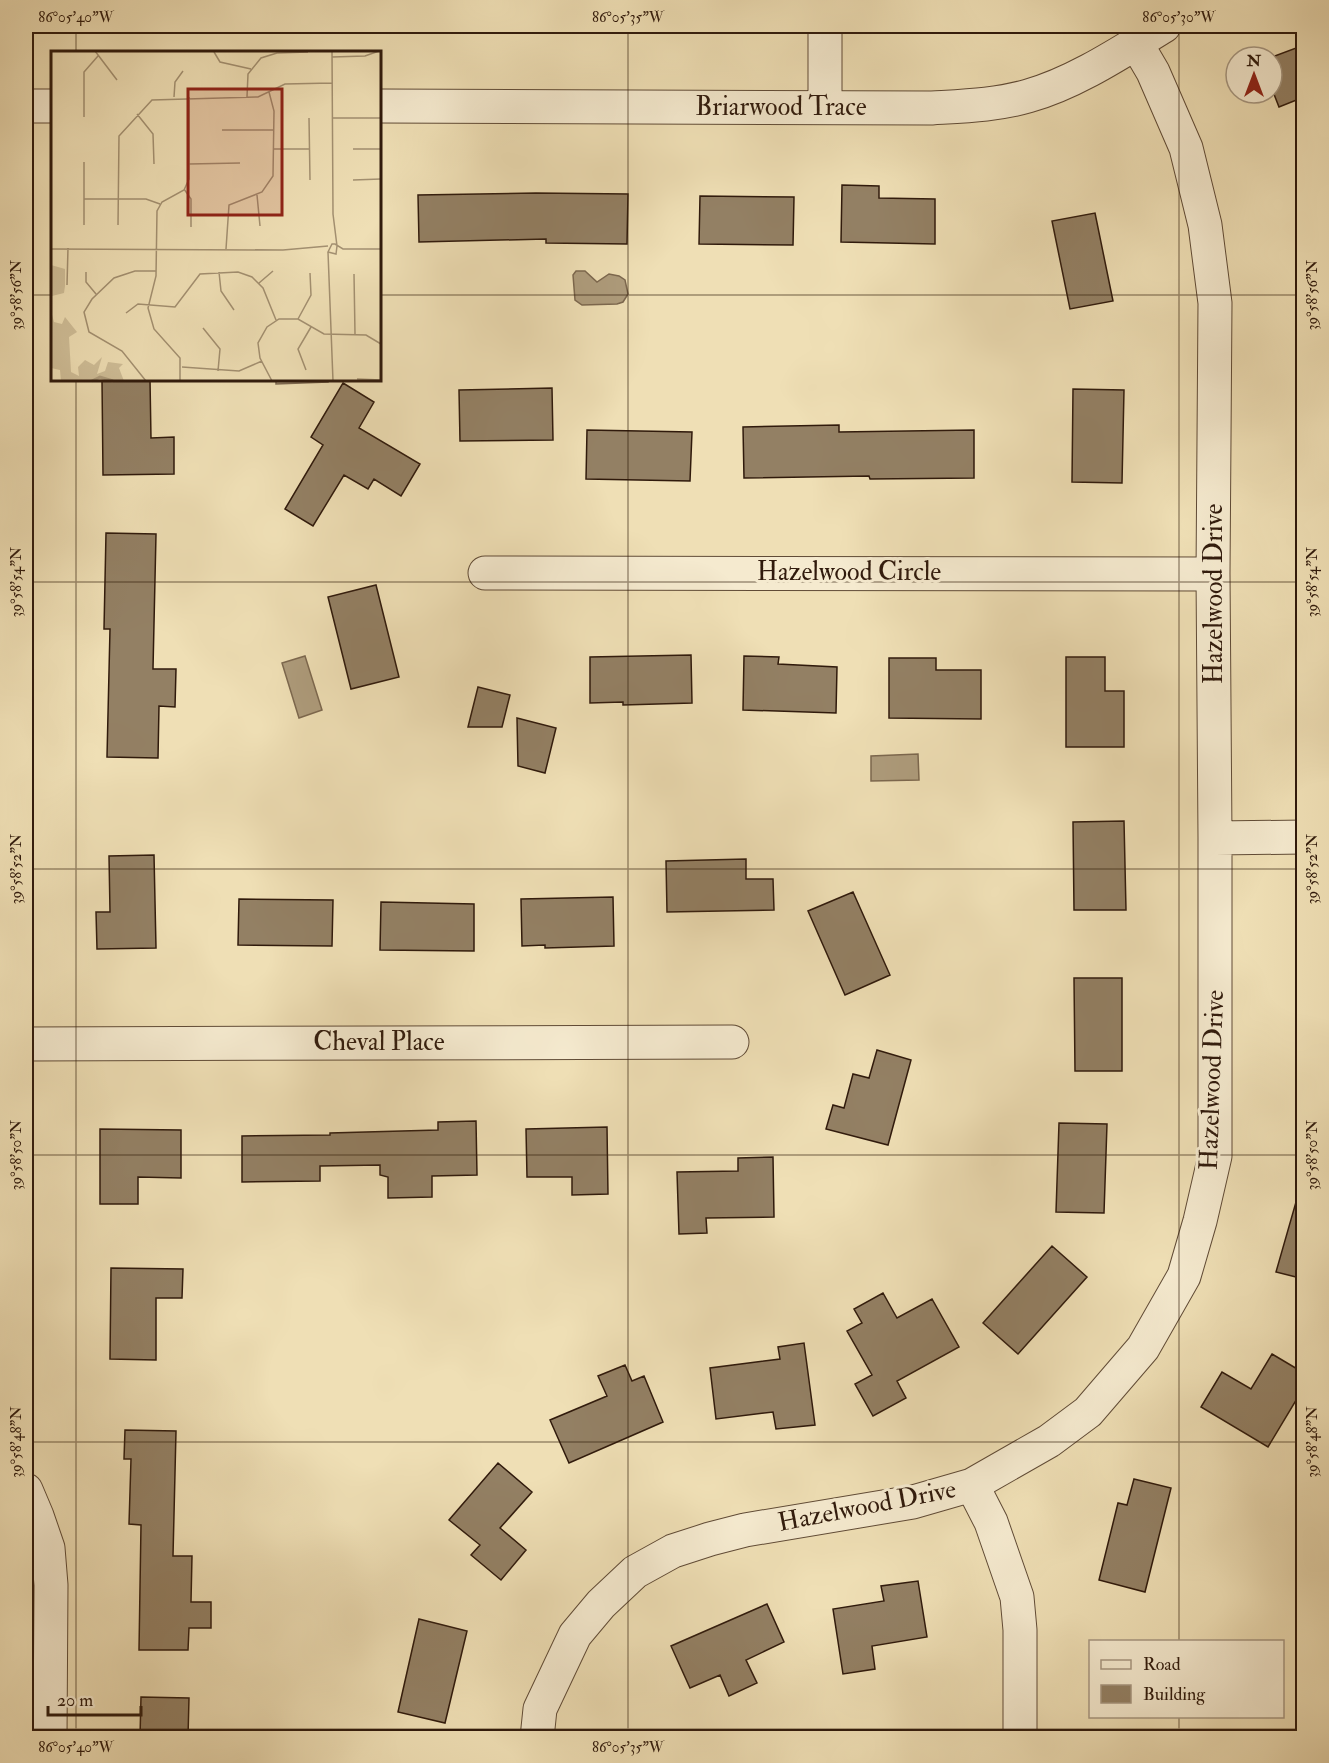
<svg xmlns="http://www.w3.org/2000/svg" width="1329" height="1763" viewBox="0 0 1329 1763" font-family="'IM FELL Double Pica',serif">
<style>
.water{fill:#ae9c7c;stroke:#7c684f;stroke-width:1.5}
.building{fill:#938064;stroke:#301a0c;stroke-width:1.5}
.lines{fill:none;stroke-linecap:round;stroke-linejoin:round}
.minor-casing{stroke:#604b36;stroke-width:35}
.minor{stroke:#f5eacf;stroke-width:33}
.ticks{fill:none;stroke:#301a0c;stroke-width:1.5;stroke-opacity:0.45}
.labels{text-anchor:middle;dominant-baseline:central;stroke-width:6;stroke-linejoin:round;paint-order:stroke}
.street-label{font-size:26px;fill:#301a0c;stroke:#f5eacf}
.inset-river{fill:none;stroke:#ae9c7c;stroke-width:3}
.inset-road{fill:none;stroke:#a39071;stroke-width:1.5}
.view{fill:#8f2418;fill-opacity:0.15;stroke:#8f2418;stroke-width:3}
.inset-edge{fill:none;stroke:#301a0c;stroke-width:3}
.neatline{fill:none;stroke:#301a0c;stroke-width:2}
.ticks-label{font-size:15px;text-anchor:middle;fill:#301a0c}
</style>
<rect width="100%" height="100%" fill="#efdfb5"/>
<filter id="stains"><feTurbulence type="fractalNoise" baseFrequency=".00333" numOctaves="4"/><feColorMatrix values="0 0 0 0 .2 0 0 0 0 .09 0 0 0 0 .02 0 0 0 .5 -.17"/></filter>
<radialGradient id="worn" r=".72"><stop offset=".6" stop-color="#630" stop-opacity="0"/><stop offset="1" stop-color="#630" stop-opacity=".3"/></radialGradient>
<!-- water -->
<path class="water" d="M 576,271 L 585,271 L 597,282 L 609,274 L 619,276 L 625,280 L 628,294 L 623,302 L 617,304 L 582,305 L 575,300 L 573,275 Z
M 276,380 L 328,380 L 328,382 L 276,384 Z
M 305,656 L 322,710 L 299,718 L 282,663 Z
M 918,754 L 919,780 L 871,781 L 871,756 Z"/>
<!-- building -->
<path class="building" d="M 1304,45 L 1304,97 L 1279,107 L 1272,89 L 1272,57 Z
M 842,185 L 879,186 L 879,198 L 935,199 L 935,244 L 841,242 Z
M 536,193 L 628,194 L 627,244 L 546,243 L 546,239 L 419,242 L 418,195 Z
M 700,196 L 794,197 L 793,245 L 699,244 Z
M 1095,213 L 1113,301 L 1070,309 L 1052,221 Z
M 102,380 L 150,380 L 151,438 L 174,437 L 174,474 L 103,475 Z
M 343,383 L 374,402 L 359,428 L 420,464 L 401,496 L 374,479 L 368,489 L 344,475 L 313,526 L 285,509 L 323,445 L 311,437 Z
M 552,388 L 553,440 L 460,441 L 459,390 Z
M 1073,389 L 1124,390 L 1122,483 L 1072,482 Z
M 839,425 L 839,432 L 974,430 L 974,478 L 870,479 L 869,476 L 744,478 L 743,427 Z
M 587,430 L 692,432 L 690,481 L 586,479 Z
M 106,533 L 156,534 L 153,669 L 176,669 L 175,707 L 159,706 L 158,758 L 107,757 L 110,629 L 104,629 Z
M 376,585 L 399,677 L 351,689 L 328,597 Z
M 691,655 L 692,703 L 623,705 L 623,702 L 590,703 L 590,657 Z
M 744,656 L 779,657 L 778,664 L 837,667 L 836,713 L 743,710 Z
M 1066,657 L 1105,657 L 1105,691 L 1124,691 L 1124,747 L 1066,747 Z
M 889,658 L 936,658 L 936,670 L 981,670 L 981,719 L 889,718 Z
M 478,687 L 510,695 L 502,727 L 468,727 Z
M 517,718 L 556,728 L 545,773 L 518,766 Z
M 1124,821 L 1126,910 L 1074,910 L 1073,822 Z
M 154,855 L 156,948 L 97,949 L 96,912 L 110,912 L 109,856 Z
M 746,859 L 746,879 L 773,879 L 774,910 L 667,912 L 666,861 Z
M 853,892 L 890,975 L 845,995 L 808,911 Z
M 613,897 L 614,946 L 545,948 L 545,945 L 522,946 L 521,899 Z
M 239,899 L 333,900 L 332,946 L 238,945 Z
M 381,902 L 474,904 L 474,951 L 380,950 Z
M 1074,978 L 1122,978 L 1122,1071 L 1075,1071 Z
M 877,1050 L 911,1060 L 888,1145 L 826,1129 L 833,1105 L 844,1108 L 853,1074 L 869,1078 Z
M 476,1121 L 477,1175 L 432,1176 L 432,1197 L 388,1198 L 388,1177 L 380,1175 L 380,1165 L 320,1166 L 320,1181 L 242,1182 L 242,1136 L 330,1135 L 330,1133 L 438,1130 L 438,1122 Z
M 1059,1123 L 1107,1124 L 1104,1213 L 1056,1212 Z
M 607,1127 L 608,1194 L 572,1195 L 572,1177 L 527,1177 L 526,1129 Z
M 100,1129 L 181,1130 L 181,1178 L 138,1177 L 138,1204 L 100,1204 Z
M 773,1157 L 774,1217 L 706,1218 L 707,1233 L 679,1234 L 677,1172 L 738,1171 L 738,1158 Z
M 1296,1202 L 1304,1203 L 1304,1279 L 1276,1272 Z
M 1052,1246 L 1087,1277 L 1018,1354 L 983,1323 Z
M 111,1268 L 183,1269 L 182,1298 L 156,1298 L 156,1360 L 110,1359 Z
M 883,1293 L 897,1318 L 932,1299 L 959,1347 L 897,1381 L 906,1398 L 873,1416 L 855,1384 L 872,1375 L 847,1331 L 862,1323 L 854,1309 Z
M 804,1343 L 815,1425 L 776,1429 L 773,1412 L 716,1419 L 710,1368 L 780,1359 L 778,1347 Z
M 1272,1354 L 1304,1373 L 1304,1387 L 1268,1447 L 1201,1407 L 1222,1372 L 1251,1389 Z
M 625,1365 L 632,1381 L 644,1376 L 663,1422 L 569,1463 L 550,1420 L 607,1396 L 598,1376 Z
M 125,1430 L 176,1431 L 173,1556 L 192,1556 L 191,1602 L 211,1602 L 211,1628 L 189,1628 L 188,1650 L 139,1650 L 141,1525 L 129,1524 L 131,1459 L 124,1459 Z
M 498,1463 L 532,1492 L 500,1528 L 526,1550 L 501,1580 L 471,1555 L 480,1545 L 449,1520 Z
M 1134,1479 L 1171,1488 L 1145,1592 L 1099,1580 L 1118,1503 L 1127,1505 Z
M 918,1581 L 927,1637 L 872,1646 L 875,1669 L 843,1674 L 833,1609 L 884,1601 L 881,1586 Z
M 767,1604 L 784,1642 L 746,1660 L 757,1683 L 729,1696 L 720,1675 L 690,1688 L 671,1646 Z
M 419,1619 L 467,1631 L 445,1723 L 398,1712 Z
M 141,1697 L 189,1698 L 188,1737 L 140,1737 Z"/>
<g class="lines">
<!-- minor casing -->
<g class="minor-casing">
<path id="minor" d="M 825,26 L 825,107
M 26,106 L 52,106
M 380,106 L 932,108 C 965,106 997,105 1028,96 C 1075,83 1123,51 1164,26
M 485,573 L 1213,574
M 1215,838 L 1304,837
M 26,1044 L 732,1042
M 972,1485 L 991,1522 L 1017,1597 L 1020,1630 L 1020,1738
M 26,1490 L 37,1516 L 48,1548 L 51,1585 L 50,1738
M 537,1738 L 540,1709 L 575,1635 L 601,1604 L 635,1572 L 673,1551 L 710,1539 L 745,1530 L 913,1502 L 972,1485 L 1049,1441 L 1088,1412 L 1143,1348 L 1184,1276 L 1200,1221 L 1215,1156 L 1215,838 L 1213,574 L 1215,303 L 1205,225 L 1186,148 L 1153,72 L 1136,43"/>
</g>
<!-- minor -->
<use href="#minor" class="minor"/>
</g>
<!-- ticks -->
<path class="ticks" d="M 76,26 L 76,52M 628,26 L 628,1738M 1179,26 L 1179,1642M 26,295 L 52,295M 380,295 L 1304,295M 76,380 L 76,1738M 26,582 L 1304,582M 26,869 L 1304,869M 26,1155 L 1304,1155M 26,1442 L 1304,1442M 1179,1716 L 1179,1738M 26,1729 L 1304,1729"/>
<g class="labels">
<!-- street labels -->
<g class="street-label">
<text x="781" y="107">Briarwood Trace</text>
<text x="849" y="572">Hazelwood Circle</text>
<text transform="translate(1214 594) rotate(-90)">Hazelwood Drive</text>
<text x="379" y="1042">Cheval Place</text>
<text transform="translate(1212 1080) rotate(-88)">Hazelwood Drive</text>
<text transform="translate(867 1506) rotate(-11)">Hazelwood Drive</text>
</g>
</g>
<!-- overview -->
<g transform="translate(51 51)">
<rect width="330" height="330" fill="#efdfb5"/>
<path d="M 0,214 L 14,218 L 14,235 L 13,242 L 1,245 L 0,254 ZM 0,260 L 3,271 L 11,273 L 14,266 L 26,281 L 18,286 L 20,321 L 28,325 L 27,316 L 34,309 L 43,314 L 51,306 L 46,323 L 54,320 L 57,311 L 72,313 L 68,317 L 73,330 L 10,330 L 9,319 L 0,317 Z" fill="#cfbe98"/>
<path class="inset-river" d="M 41,330 L 49,326 L 62,330"/>
<path class="inset-road" d="M 44,0 L 66,29M 281,0 L 282,163 L 286,195M 163,1 L 169,11 L 200,18M 281,6 L 314,5 L 328,0M 123,46 L 124,31 L 132,20M 196,46 L 197,23 L 210,7 L 226,2 L 257,1M 86,63 L 102,83 L 103,113M 33,66 L 33,21 L 47,5M 258,67 L 259,129M 281,67 L 330,67M 171,79 L 223,79M 223,98 L 258,98M 302,98 L 330,98M 33,111 L 33,174M 138,113 L 189,112M 302,129 L 330,128M 133,138 L 140,148 L 140,176M 206,144 L 209,175M 33,148 L 95,148 L 109,153M 67,174 L 68,85 L 101,49 L 207,46 L 234,33 L 281,32M 286,195 L 285,203 L 277,201 L 281,193 L 284,193 L 292,198 L 329,198M 0,198 L 232,199 L 277,195M 175,198 L 178,154 L 211,141 L 222,125 L 223,60 L 218,41M 277,201 L 282,330M 35,221 L 35,231 L 45,243M 168,221 L 170,240 L 183,259M 303,223 L 304,283M 208,232 L 222,220M 16,234 L 17,197M 75,262 L 87,253 L 124,256 L 149,223 L 187,221 L 201,226 L 212,237 L 225,269M 247,268 L 260,244 L 259,222M 152,277 L 169,298 L 167,320M 131,316 L 188,320 L 211,310M 255,319 L 247,298 L 260,276M 306,328 L 330,329M 95,330 L 71,300 L 38,281 L 33,261 L 41,248 L 63,227 L 84,220 L 105,220M 129,330 L 129,307 L 103,278 L 97,257 L 105,225 L 106,160 L 111,151 L 133,139 L 138,128 L 138,46M 221,330 L 209,307 L 207,292 L 216,276 L 228,268 L 247,268 L 273,283 L 315,284 L 330,293"/>
<path class="view" d="M 137,38 L 231,38 L 231,164 L 137,164 Z"/>
<rect width="330" height="330" class="inset-edge"/>
</g>
<!-- margin -->
<rect width="1329" height="1763" fill="none" stroke="#efdfb5" stroke-width="66"/>
<!-- legend -->
<rect x="1089" y="1640" width="195" height="78" fill="#f5eacf" stroke="#a69781" stroke-width="1.5"/>
<rect x="1101" y="1660" width="30" height="9" fill="#f5eacf" stroke="#a69781" stroke-width="1.5"/>
<text x="1143" y="1670" font-size="18" fill="#301a0c">Road</text>
<rect x="1101" y="1685" width="30" height="18" fill="#938064" stroke="#a69781" stroke-width="1.5"/>
<text x="1143" y="1700" font-size="18" fill="#301a0c">Building</text>
<!-- north arrow -->
<g transform="translate(1254 75)"><circle r="28" fill="#f5eacf" stroke="#a69781" stroke-width="1.5"/>
<path d="M0-4.5L10 22L0 15L-10 22Z" fill="#8f2418"/>
<text y="-9" font-size="16" font-weight="bold" text-anchor="middle" fill="#301a0c">N</text>
</g>
<!-- scale -->
<path d="M48 1706v9h93v-9" fill="none" stroke="#301a0c" stroke-width="3"/>
<text x="57" y="1706" font-size="18" fill="#301a0c" stroke="#f5eacf" stroke-width="4.5" paint-order="stroke">20 m</text>
<rect x="33" y="33" width="1263" height="1697" class="neatline"/>
<g class="ticks-label">
<text x="76" y="22">86°05'40"W</text>
<text x="628" y="22">86°05'35"W</text>
<text x="1179" y="22">86°05'30"W</text>
<text transform="translate(16 295) rotate(-90)" y="5">39°58'56"N</text>
<text transform="translate(1312 295) rotate(-90)" y="5">39°58'56"N</text>
<text transform="translate(16 582) rotate(-90)" y="5">39°58'54"N</text>
<text transform="translate(1312 582) rotate(-90)" y="5">39°58'54"N</text>
<text transform="translate(16 869) rotate(-90)" y="5">39°58'52"N</text>
<text transform="translate(1312 869) rotate(-90)" y="5">39°58'52"N</text>
<text transform="translate(16 1155) rotate(-90)" y="5">39°58'50"N</text>
<text transform="translate(1312 1155) rotate(-90)" y="5">39°58'50"N</text>
<text transform="translate(16 1442) rotate(-90)" y="5">39°58'48"N</text>
<text transform="translate(1312 1442) rotate(-90)" y="5">39°58'48"N</text>
<text x="76" y="1752">86°05'40"W</text>
<text x="628" y="1752">86°05'35"W</text>
</g>
<rect width="100%" height="100%" filter="url(#stains)"/>
<rect width="100%" height="100%" fill="url(#worn)"/>
</svg>
